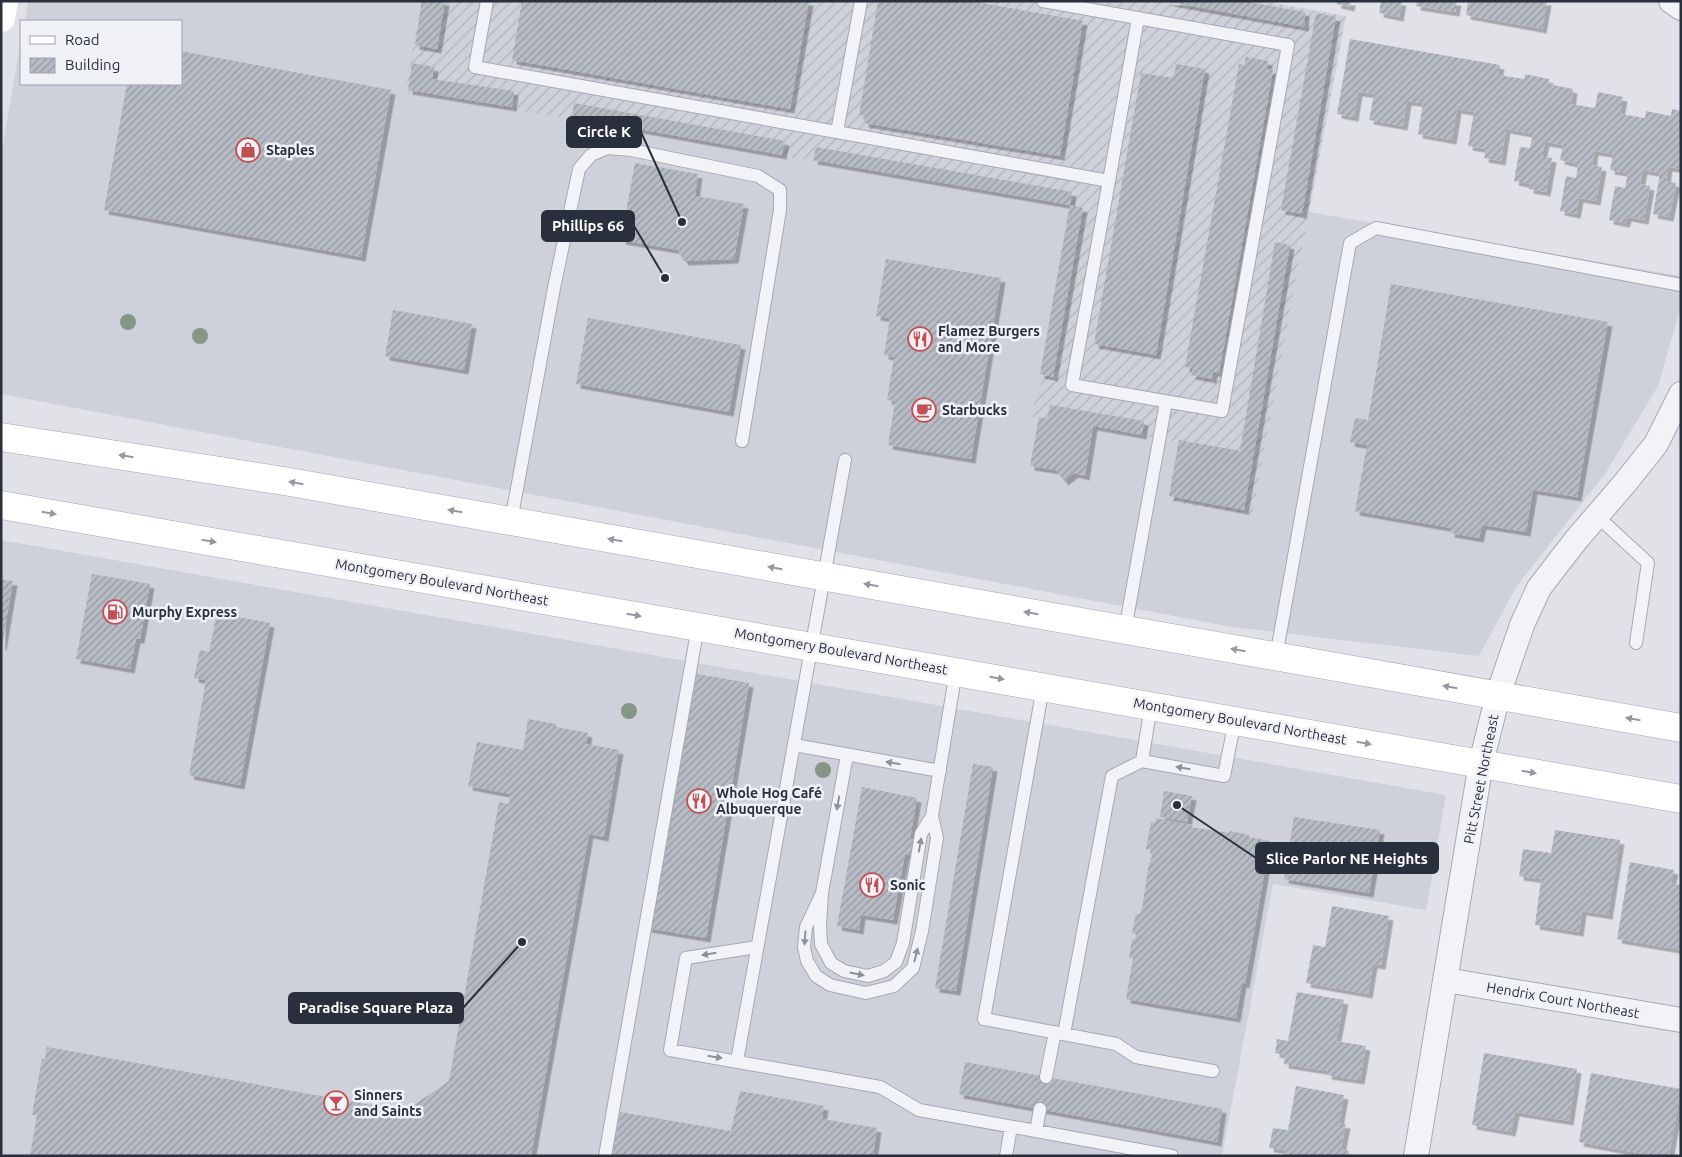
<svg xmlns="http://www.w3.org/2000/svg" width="1682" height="1157" viewBox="0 0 1682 1157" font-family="Ubuntu,sans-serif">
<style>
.built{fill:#ced1d9}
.industrial{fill:url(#industrial-furrows)}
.building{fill:url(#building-hatch);filter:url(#shadow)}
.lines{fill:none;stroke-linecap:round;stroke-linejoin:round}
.service-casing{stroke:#a6a9b1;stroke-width:14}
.minor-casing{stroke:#a6a9b1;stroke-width:26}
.primary-casing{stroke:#a0a5b2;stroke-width:29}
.service{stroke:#f2f3f6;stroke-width:12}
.minor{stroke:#f2f3f6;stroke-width:24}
.secondary{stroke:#fff;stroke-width:28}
.primary{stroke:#fff;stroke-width:28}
.tree{fill:#859687}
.oneway{fill:#94979e}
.oneway2{fill:#8e919a}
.labels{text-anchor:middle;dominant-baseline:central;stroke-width:5;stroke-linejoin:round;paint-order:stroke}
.poi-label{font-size:14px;font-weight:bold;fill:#2a2f3d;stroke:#eff1f5;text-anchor:start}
.street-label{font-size:14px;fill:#2a2f3d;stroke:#eff1f5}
.leader{fill:none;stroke:#2a2f3d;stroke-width:2}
.callout-dot{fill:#2a2f3d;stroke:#eff1f5;stroke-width:2}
.callout{fill:#2a2f3d;stroke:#2a2f3d;stroke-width:2}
.callout-label{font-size:15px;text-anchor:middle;font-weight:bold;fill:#fff}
</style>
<defs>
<pattern id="industrial-furrows" width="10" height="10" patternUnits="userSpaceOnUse" patternTransform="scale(1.25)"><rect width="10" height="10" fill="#ced1d9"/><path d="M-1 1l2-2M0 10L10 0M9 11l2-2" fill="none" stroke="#b1b4bb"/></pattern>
<pattern id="building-hatch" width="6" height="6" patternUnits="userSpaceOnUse" patternTransform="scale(1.25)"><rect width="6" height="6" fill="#b7bbc4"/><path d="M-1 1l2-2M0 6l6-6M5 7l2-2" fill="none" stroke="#9598a0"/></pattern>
<filter id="shadow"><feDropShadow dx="4.5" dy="4.5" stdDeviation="0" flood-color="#0004"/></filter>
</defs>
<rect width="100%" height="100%" fill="#e0e2e7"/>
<!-- built -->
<path class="built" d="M 28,1 L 421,1 L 406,91 L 1070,205 L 1040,374 L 1042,377 L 1033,416 L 1179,442 L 1168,501 L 1252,515 L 1309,212 L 1681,276 L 1681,306 L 1658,386 L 1605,474 L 1516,587 L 1479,656 L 1232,627 L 1,394 L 1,155 L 21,41 L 21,84 L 181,84 L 181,21 L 25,21 Z
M 1,540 L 1446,795 L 1426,910 L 1273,884 L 1222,1156 L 1,1156 Z"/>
<!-- industrial -->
<path class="industrial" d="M 421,1 L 1261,1 L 1346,16 L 1252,516 L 1168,501 L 1178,442 L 1032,417 L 1036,392 L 1039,390 L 1042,377 L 1040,374 L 1069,205 L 405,91 Z"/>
<!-- building -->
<path class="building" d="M 422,1 L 445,1 L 437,49 L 415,45 Z
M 522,1 L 809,1 L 790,109 L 512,60 Z
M 878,1 L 970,1 L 1083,21 L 1060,156 L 864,123 L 865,116 L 859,115 Z
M 1164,1 L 1242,1 L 1305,12 L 1304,27 Z
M 1337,1 L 1351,1 L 1350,7 L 1337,4 Z
M 1381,1 L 1402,1 L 1399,17 L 1379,13 Z
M 1417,1 L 1457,1 L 1455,12 L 1416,6 Z
M 1468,1 L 1547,1 L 1542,29 L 1466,15 Z
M 1316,13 L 1336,17 L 1302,214 L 1281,210 Z
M 1350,39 L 1500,65 L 1498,75 L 1524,79 L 1525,74 L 1549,79 L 1548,84 L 1573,89 L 1571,104 L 1595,108 L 1598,92 L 1623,97 L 1620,114 L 1645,118 L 1646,111 L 1671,116 L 1672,109 L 1681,111 L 1681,169 L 1668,167 L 1666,181 L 1676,183 L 1669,217 L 1653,214 L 1660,173 L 1643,170 L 1640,184 L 1650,186 L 1644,220 L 1627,217 L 1625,223 L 1609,220 L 1615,186 L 1625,188 L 1628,173 L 1610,170 L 1613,154 L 1594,151 L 1592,165 L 1602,167 L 1596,201 L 1579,198 L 1576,214 L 1560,211 L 1566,176 L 1576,178 L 1578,164 L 1560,160 L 1563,145 L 1545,142 L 1542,157 L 1552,158 L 1546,192 L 1529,189 L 1530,184 L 1514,181 L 1520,147 L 1530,148 L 1533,134 L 1506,129 L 1501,161 L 1484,158 L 1486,149 L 1468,146 L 1474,112 L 1457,109 L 1452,140 L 1418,134 L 1423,103 L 1407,101 L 1403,126 L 1369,120 L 1374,94 L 1358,92 L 1354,117 L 1337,114 Z
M 181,51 L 391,90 L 361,257 L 104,210 L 127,84 L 181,84 Z
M 1246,57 L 1268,61 L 1267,69 L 1273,70 L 1219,373 L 1213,372 L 1212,379 L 1191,375 L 1193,368 L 1185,367 L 1239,64 L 1244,65 Z
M 412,63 L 434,67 L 432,79 L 514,91 L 512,107 L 408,90 Z
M 1176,64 L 1205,69 L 1156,355 L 1094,344 L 1141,73 L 1174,78 Z
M 574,103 L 785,141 L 782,155 L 572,117 Z
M 816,147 L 1072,192 L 1070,205 L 813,160 Z
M 635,163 L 698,174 L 695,196 L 744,204 L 734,259 L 684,261 L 678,250 L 621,240 Z
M 1070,205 L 1083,208 L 1053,377 L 1040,374 Z
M 1275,242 L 1290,245 L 1244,510 L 1169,496 L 1179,440 L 1240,451 Z
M 886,259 L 1001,278 L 971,459 L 888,445 L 895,401 L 887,400 L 894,357 L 884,355 L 890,318 L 876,316 Z
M 1391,284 L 1608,322 L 1577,497 L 1533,490 L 1526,532 L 1482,525 L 1479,538 L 1450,533 L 1451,528 L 1355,511 L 1367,445 L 1350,442 L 1355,418 L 1368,420 Z
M 393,310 L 472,324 L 464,370 L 385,356 Z
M 588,318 L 741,345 L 729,412 L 576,384 Z
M 1050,405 L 1144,421 L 1142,435 L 1093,426 L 1085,476 L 1074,473 L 1064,481 L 1056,470 L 1030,466 L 1039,417 L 1047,419 Z
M 92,574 L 150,584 L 140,639 L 136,639 L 130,669 L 76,659 Z
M 1,580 L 13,581 L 2,646 L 1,646 Z
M 217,613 L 270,623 L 240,785 L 189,775 L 206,680 L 194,678 L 200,650 L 209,652 Z
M 697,674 L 749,683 L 706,938 L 647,928 L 686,705 L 691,706 Z
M 528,719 L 556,724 L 556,727 L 588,733 L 586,744 L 619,750 L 604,837 L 589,834 L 531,1156 L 30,1156 L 37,1115 L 32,1115 L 42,1059 L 45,1059 L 47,1047 L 405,1111 L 449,1081 L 499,802 L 509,804 L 510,794 L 468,786 L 477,742 L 523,750 Z
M 973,764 L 993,767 L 956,991 L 935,988 Z
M 862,787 L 917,798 L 910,839 L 916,841 L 914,855 L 905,854 L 893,920 L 861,915 L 859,930 L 837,926 Z
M 1164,791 L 1192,796 L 1187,822 L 1160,817 Z
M 1294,817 L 1380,830 L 1369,893 L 1284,879 Z
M 1156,818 L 1192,825 L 1191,827 L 1229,833 L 1230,831 L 1249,835 L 1249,837 L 1270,841 L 1245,984 L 1242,983 L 1236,1018 L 1126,999 L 1133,958 L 1129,958 L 1132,939 L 1135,940 L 1136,934 L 1132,933 L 1136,914 L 1140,914 L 1141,909 L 1142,909 L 1149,863 L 1150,863 L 1152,854 L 1150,853 L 1151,850 L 1146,849 L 1151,822 L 1155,823 Z
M 1555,830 L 1620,840 L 1608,915 L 1582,911 L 1579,932 L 1535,925 L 1541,879 L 1519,876 L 1523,849 L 1551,853 Z
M 1630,862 L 1674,870 L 1671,883 L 1681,885 L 1681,950 L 1617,939 Z
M 1332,906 L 1389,916 L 1381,965 L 1373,964 L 1368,994 L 1306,983 L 1313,945 L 1325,947 Z
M 1297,992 L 1344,1000 L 1336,1041 L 1366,1046 L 1360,1080 L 1327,1075 L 1328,1071 L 1284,1064 L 1285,1055 L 1275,1053 L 1277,1039 L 1288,1041 Z
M 1484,1053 L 1577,1069 L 1569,1121 L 1515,1112 L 1511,1132 L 1472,1125 Z
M 965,1062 L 1222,1109 L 1217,1142 L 959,1094 Z
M 1591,1073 L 1681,1089 L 1669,1156 L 1654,1156 L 1579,1142 Z
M 1296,1086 L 1344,1095 L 1339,1123 L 1346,1124 L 1341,1149 L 1349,1151 L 1349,1156 L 1284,1156 L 1285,1150 L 1269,1148 L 1273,1128 L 1288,1130 Z
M 740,1091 L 824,1106 L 822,1119 L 877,1128 L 873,1156 L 612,1156 L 620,1112 L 731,1131 Z"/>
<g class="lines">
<!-- service casing -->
<g class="service-casing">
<path id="service" d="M 487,1 L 475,67 L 1109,181 L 1072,385 L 1222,411 L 1288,45 L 1043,1
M 837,132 L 861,1
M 1109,181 L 1138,18
M 1597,516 L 1648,563 L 1636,643
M 511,521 L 554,288 L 579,169 L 591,155 L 607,148 L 631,150 L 758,176 L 780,190 L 780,210 L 742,441
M 1125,630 L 1166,402
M 1276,657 L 1350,243 L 1376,228 L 1681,285
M 1043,687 L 984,1019 L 1116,1044 L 1136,1057 L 1213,1071
M 794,745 L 940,771
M 847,755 L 822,893 L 820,926 L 821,944 L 831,963 L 844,971 L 868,976 L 884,971 L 896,962 L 903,943 L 921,834 L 932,816
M 1142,761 L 1224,776 L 1235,720
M 822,893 L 806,927 L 804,947 L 807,961 L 816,976 L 830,985 L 866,993 L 894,986 L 913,968 L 922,931 L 937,838 L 932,816 L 956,671
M 757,947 L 686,958 L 670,1050 L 880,1087 L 919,1110 L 1036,1131 L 1040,1109
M 1064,1034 L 1112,776 L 1142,761 L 1151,706
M 737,1061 L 845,460
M 1046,1077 L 1055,1032
M 1036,1131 L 1172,1156
M 605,1156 L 698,626
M 1006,1156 L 1011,1127"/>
</g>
<!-- minor casing -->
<g class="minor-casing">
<path id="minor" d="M 1671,1 L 1681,8
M 1446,980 L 1681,1020
M 1416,1156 L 1481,763 L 1498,695 L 1522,625 L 1539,588 L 1576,540 L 1625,483 L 1656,444 L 1681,394"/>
</g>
<!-- primary casing -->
<g class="primary-casing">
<path id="primary" d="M 1,437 L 284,481 L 1681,728
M 1,505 L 1681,799"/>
</g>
<!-- service -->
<use href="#service" class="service"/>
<!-- minor -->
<use href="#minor" class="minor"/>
<!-- secondary -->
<path class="secondary" d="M 1,18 L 4,1"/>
<!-- primary -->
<use href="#primary" class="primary"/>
</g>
<!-- trees -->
<g class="tree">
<circle cx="128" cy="322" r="8"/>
<circle cx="200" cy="336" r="8"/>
<circle cx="629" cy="711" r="8"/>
<circle cx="823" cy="770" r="8"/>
</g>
<!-- one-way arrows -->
<defs><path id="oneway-solid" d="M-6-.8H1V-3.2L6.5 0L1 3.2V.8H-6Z" transform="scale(1.25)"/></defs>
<g class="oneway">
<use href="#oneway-solid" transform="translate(126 456) rotate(-171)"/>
<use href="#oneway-solid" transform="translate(296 483) rotate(-170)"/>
<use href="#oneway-solid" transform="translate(455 511) rotate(-170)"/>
<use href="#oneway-solid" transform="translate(49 513) rotate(10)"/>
<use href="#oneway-solid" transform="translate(615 540) rotate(-170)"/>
<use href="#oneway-solid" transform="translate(209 541) rotate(10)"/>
<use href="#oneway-solid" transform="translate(775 568) rotate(-170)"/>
<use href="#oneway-solid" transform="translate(871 585) rotate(-170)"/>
<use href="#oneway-solid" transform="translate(1031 613) rotate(-170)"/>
<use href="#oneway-solid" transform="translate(634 615) rotate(10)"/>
<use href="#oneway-solid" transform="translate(1238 650) rotate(-170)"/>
<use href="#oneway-solid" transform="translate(997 678) rotate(10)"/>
<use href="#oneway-solid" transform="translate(1450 687) rotate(-170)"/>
<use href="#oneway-solid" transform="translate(1633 719) rotate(-170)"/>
<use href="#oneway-solid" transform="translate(1364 743) rotate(10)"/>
<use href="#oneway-solid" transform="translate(1529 772) rotate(10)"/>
</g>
<g class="oneway2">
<use href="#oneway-solid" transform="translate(893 763) rotate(-170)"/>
<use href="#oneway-solid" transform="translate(1183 768) rotate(-170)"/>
<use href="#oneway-solid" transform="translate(838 803) rotate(100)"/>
<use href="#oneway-solid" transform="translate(920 845) rotate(-80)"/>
<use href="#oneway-solid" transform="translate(805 938) rotate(94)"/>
<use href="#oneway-solid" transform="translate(709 954) rotate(171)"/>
<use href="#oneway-solid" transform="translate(916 955) rotate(-76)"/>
<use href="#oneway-solid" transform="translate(857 974) rotate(11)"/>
<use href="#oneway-solid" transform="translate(715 1057) rotate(9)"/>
</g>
<!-- icons -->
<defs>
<g id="shop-ring" transform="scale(1.25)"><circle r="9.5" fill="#eff1f5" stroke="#c15055" stroke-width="1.5"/><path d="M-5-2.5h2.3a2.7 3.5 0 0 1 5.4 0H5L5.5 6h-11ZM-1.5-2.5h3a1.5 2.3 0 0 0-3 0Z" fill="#c15055"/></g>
<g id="restaurant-ring" transform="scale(1.25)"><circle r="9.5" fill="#eff1f5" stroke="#c15055" stroke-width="1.5"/><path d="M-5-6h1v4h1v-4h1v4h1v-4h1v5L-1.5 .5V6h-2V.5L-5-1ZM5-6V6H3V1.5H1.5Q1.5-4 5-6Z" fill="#c15055"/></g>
<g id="cafe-ring" transform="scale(1.25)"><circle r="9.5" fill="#eff1f5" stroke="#c15055" stroke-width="1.5"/><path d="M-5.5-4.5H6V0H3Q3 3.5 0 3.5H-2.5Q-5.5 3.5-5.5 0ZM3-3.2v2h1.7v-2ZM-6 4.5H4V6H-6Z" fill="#c15055"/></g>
<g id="fuel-ring" transform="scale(1.25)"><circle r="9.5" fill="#eff1f5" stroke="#c15055" stroke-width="1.5"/><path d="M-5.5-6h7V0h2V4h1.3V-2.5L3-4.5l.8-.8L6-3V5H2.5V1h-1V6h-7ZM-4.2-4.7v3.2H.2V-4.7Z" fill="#c15055"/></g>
<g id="bar-ring" transform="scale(1.25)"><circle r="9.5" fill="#eff1f5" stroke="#c15055" stroke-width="1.5"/><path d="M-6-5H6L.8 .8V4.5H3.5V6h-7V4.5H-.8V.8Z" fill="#c15055"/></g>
</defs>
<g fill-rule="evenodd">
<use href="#shop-ring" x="248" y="150"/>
<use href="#restaurant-ring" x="920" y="339"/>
<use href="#cafe-ring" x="924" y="410"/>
<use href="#fuel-ring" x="115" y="612"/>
<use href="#restaurant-ring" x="699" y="801"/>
<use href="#restaurant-ring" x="872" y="885"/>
<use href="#bar-ring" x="336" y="1103"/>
</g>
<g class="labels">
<!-- poi labels -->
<g class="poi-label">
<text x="266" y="150">Staples</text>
<text x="938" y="331">Flamez Burgers<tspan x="938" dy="16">and More</tspan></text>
<text x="942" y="410">Starbucks</text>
<text x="132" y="612">Murphy Express</text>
<text x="716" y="793">Whole Hog Café<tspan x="716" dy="16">Albuquerque</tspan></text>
<text x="890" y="885">Sonic</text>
<text x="354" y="1095">Sinners<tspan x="354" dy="16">and Saints</tspan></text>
</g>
<!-- street labels -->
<g class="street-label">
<text transform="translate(442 582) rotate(10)">Montgomery Boulevard Northeast</text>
<text transform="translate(841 651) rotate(10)">Montgomery Boulevard Northeast</text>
<text transform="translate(1240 721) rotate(10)">Montgomery Boulevard Northeast</text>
<text transform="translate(1481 779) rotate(-79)">Pitt Street Northeast</text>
<text transform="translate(1563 1000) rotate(10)">Hendrix Court Northeast</text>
</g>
</g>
<!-- callouts -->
<path class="leader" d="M682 222L641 132M665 278L634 226M1177 805L1256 858M522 942L463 1008"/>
<g class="callout-dot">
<circle cx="682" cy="222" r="5"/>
<circle cx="665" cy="278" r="5"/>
<circle cx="1177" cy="805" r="5"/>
<circle cx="522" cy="942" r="5"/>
</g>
<g class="callout">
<rect x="567" y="117" width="74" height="30" rx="5"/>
<rect x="542" y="211" width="92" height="30" rx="5"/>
<rect x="1256" y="843" width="182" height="30" rx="5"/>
<rect x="289" y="993" width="174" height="30" rx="5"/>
</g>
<g class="callout-label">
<text x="604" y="137">Circle K</text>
<text x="588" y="231">Phillips 66</text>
<text x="1347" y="864">Slice Parlor NE Heights</text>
<text x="376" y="1013">Paradise Square Plaza</text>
</g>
<!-- border -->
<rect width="1682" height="1157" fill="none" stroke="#2a2f3d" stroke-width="5"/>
<!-- legend -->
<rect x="20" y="20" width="162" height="65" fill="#eff1f5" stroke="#a0a3ab"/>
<rect x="30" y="36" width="25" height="8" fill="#ffffff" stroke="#a0a3ab"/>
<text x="65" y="45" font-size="15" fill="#2a2f3d">Road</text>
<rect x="30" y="58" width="25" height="15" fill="url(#building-hatch)" stroke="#a0a3ab"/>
<text x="65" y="70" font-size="15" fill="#2a2f3d">Building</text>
</svg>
